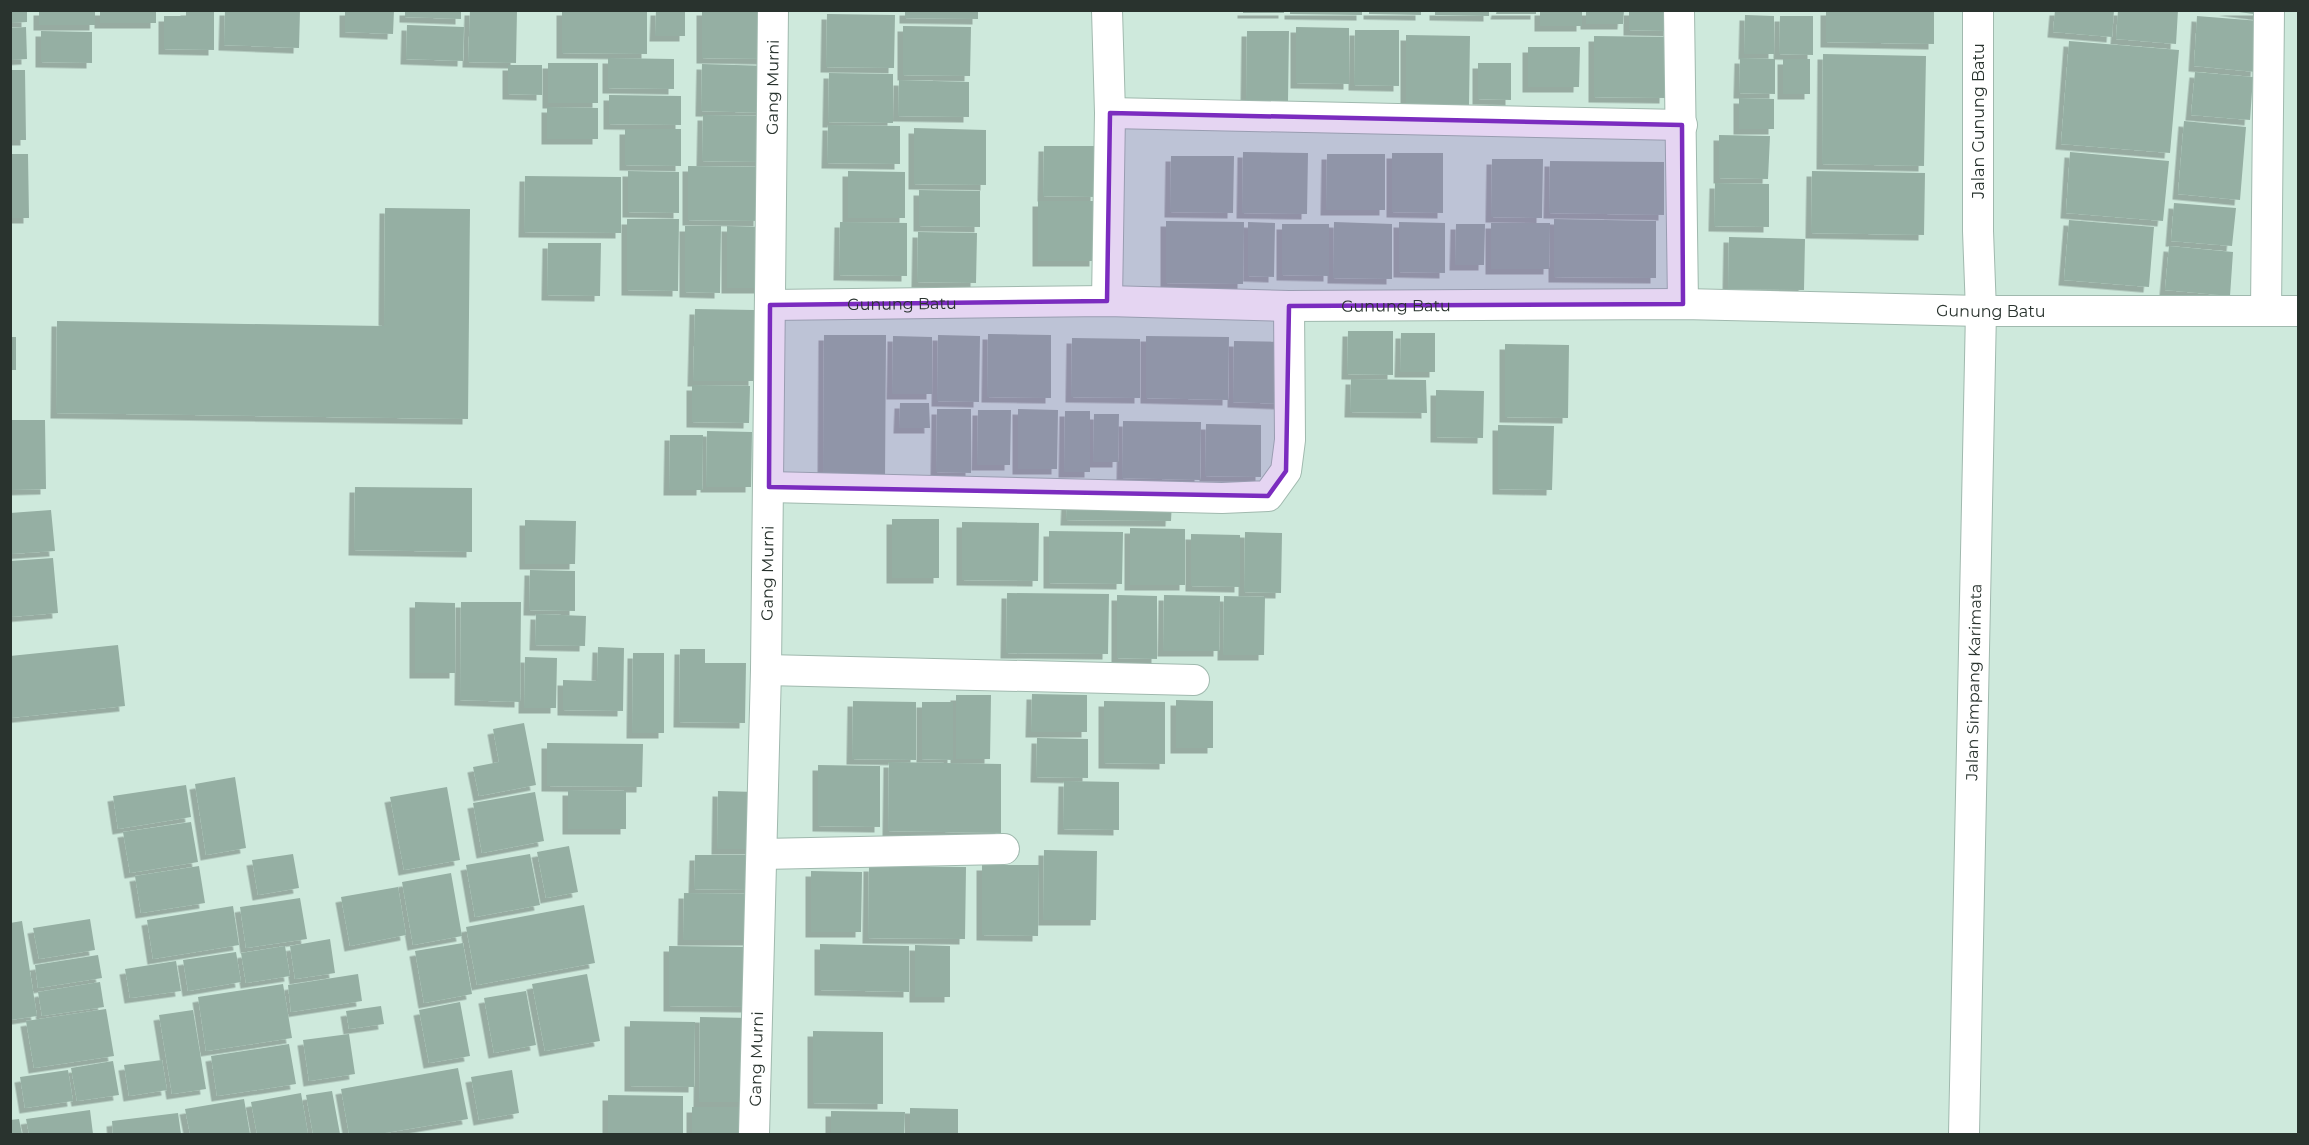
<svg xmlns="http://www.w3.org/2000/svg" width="2309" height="1145" viewBox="0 0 2309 1145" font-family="Montserrat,sans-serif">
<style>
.building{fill:#95afa3;filter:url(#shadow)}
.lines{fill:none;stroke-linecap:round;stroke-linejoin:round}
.street-casing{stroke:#a0b9ae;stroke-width:32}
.street{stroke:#fff;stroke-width:30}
.marked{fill:#7b2cbf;fill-opacity:0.2;stroke:#7b2cbf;stroke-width:4.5;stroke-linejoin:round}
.labels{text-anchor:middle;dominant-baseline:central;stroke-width:5;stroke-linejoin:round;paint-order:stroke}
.street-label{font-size:16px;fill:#29332e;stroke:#fff}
</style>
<defs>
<filter id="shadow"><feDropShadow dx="-5.5" dy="5.5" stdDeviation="0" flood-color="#0004"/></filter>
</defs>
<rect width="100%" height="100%" fill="#cee9dc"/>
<!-- building -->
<path class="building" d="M 10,10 L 27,10 L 27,22 L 10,23 Z
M 39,10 L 95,10 L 95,25 L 39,25 Z
M 100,10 L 156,10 L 156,23 L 100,23 Z
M 186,10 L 214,10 L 214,50 L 164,49 L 164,16 L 186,16 Z
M 225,10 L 300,10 L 299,48 L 224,45 Z
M 345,10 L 394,10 L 393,34 L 345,32 Z
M 405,10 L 461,10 L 461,19 L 405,17 Z
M 470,10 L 517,10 L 516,63 L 468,62 Z
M 562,10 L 647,10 L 647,54 L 562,53 Z
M 656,10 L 685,10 L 685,36 L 655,36 Z
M 702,10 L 768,10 L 767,59 L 702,58 Z
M 905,10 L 978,10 L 978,19 L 905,18 Z
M 1243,10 L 1284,10 L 1284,13 L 1243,13 Z
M 1290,10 L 1362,10 L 1362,15 L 1290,14 Z
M 1369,10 L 1421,10 L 1421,15 L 1369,14 Z
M 1435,10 L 1489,10 L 1489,16 L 1435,15 Z
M 1497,10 L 1536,10 L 1536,14 L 1496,14 Z
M 1540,10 L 1582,10 L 1582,26 L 1540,26 Z
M 1586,10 L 1624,10 L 1623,24 L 1586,24 Z
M 1629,10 L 1670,10 L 1669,31 L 1629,30 Z
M 1826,10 L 1934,10 L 1934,44 L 1826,42 Z
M 2055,10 L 2114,10 L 2112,37 L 2053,32 Z
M 2118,10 L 2178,10 L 2176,44 L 2116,39 Z
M 2224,10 L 2261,10 L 2261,15 Z
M 827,14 L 895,15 L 894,68 L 826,67 Z
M 1745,15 L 1774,16 L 1774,54 L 1744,54 Z
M 1780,16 L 1813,16 L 1813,55 L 1779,54 Z
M 2197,16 L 2260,21 L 2256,72 L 2194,66 Z
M 407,25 L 464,27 L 463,61 L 406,59 Z
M 903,26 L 971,27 L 970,76 L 903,75 Z
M 26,27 L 27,59 L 10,60 L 10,28 Z
M 1296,27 L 1349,28 L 1349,84 L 1296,83 Z
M 1355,30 L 1399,30 L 1399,86 L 1354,85 Z
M 41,31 L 92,32 L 92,63 L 41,62 Z
M 1247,31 L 1289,31 L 1288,101 L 1246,101 Z
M 1406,35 L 1470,36 L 1469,105 L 1406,104 Z
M 1594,36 L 1666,37 L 1665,98 L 1594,97 Z
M 2069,41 L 2179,50 L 2170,153 L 2061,144 Z
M 1528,47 L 1580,47 L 1579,87 L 1528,87 Z
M 1823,54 L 1926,56 L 1924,166 L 1822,164 Z
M 608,58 L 674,59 L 674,89 L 608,88 Z
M 1740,58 L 1775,59 L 1775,94 L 1739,93 Z
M 1783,59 L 1810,59 L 1810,94 L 1783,94 Z
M 548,63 L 598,63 L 598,103 L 548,103 Z
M 1478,63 L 1511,63 L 1511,100 L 1478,99 Z
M 702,64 L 769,66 L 768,113 L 701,111 Z
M 508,65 L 542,65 L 542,95 L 508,94 Z
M 10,70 L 25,70 L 26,140 L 10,140 Z
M 2195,72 L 2253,77 L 2250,120 L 2191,115 Z
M 829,73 L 893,74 L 893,123 L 828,122 Z
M 899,80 L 969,82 L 969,117 L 898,116 Z
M 609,95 L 681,96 L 681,125 L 609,124 Z
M 1739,98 L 1774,99 L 1774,129 L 1739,129 Z
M 547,107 L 598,108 L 598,139 L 547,139 Z
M 703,115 L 763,116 L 763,162 L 702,161 Z
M 2184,121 L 2246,127 L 2240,200 L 2178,194 Z
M 828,125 L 900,126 L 900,164 L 827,163 Z
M 914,128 L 986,130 L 986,185 L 914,184 Z
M 625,129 L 681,129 L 681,166 L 625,165 Z
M 1719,135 L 1770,136 L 1768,179 L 1719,178 Z
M 1044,146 L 1097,146 L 1096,197 L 1043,196 Z
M 1243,152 L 1308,153 L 1307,214 L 1242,213 Z
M 2070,152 L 2169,161 L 2163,221 L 2066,213 Z
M 1392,153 L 1443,153 L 1443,213 L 1392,212 Z
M 10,154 L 28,154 L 29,218 L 10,218 Z
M 1327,154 L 1385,154 L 1385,210 L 1326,210 Z
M 1171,156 L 1234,156 L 1233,213 L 1170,212 Z
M 1492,159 L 1543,159 L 1542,218 L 1491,217 Z
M 1550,161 L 1664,162 L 1664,215 L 1549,213 Z
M 688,166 L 760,167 L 759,221 L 688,220 Z
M 628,171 L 679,172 L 679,213 L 628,212 Z
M 848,171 L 905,172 L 905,218 L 848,218 Z
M 1812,171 L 1925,173 L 1924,235 L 1811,233 Z
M 525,176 L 621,177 L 621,233 L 524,232 Z
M 1715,183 L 1769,184 L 1769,227 L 1714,226 Z
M 919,190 L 980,191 L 980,227 L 919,226 Z
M 1038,201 L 1095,201 L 1095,261 L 1038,261 Z
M 2174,203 L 2236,208 L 2232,246 L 2171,241 Z
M 385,208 L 470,209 L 468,419 L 56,413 L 57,321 L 384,326 Z
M 627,219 L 679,219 L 678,291 L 627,290 Z
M 1554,219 L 1656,221 L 1656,278 L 1554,277 Z
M 2069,220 L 2154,227 L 2149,287 L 2064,280 Z
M 1166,221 L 1244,222 L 1243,284 L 1166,283 Z
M 840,222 L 907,223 L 907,276 L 839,275 Z
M 1248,222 L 1275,223 L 1274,277 L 1248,276 Z
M 1334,222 L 1392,224 L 1392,279 L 1333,278 Z
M 1399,222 L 1445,223 L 1445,273 L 1399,272 Z
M 1491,223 L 1550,223 L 1549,269 L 1491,269 Z
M 1282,224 L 1329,224 L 1329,276 L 1282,275 Z
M 1456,224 L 1485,224 L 1484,265 L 1455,265 Z
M 685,226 L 721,226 L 720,293 L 685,292 Z
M 727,226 L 764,227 L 763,288 L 727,288 Z
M 918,232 L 977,233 L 976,283 L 917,282 Z
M 1729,237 L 1805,239 L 1804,290 L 1728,289 Z
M 548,243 L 601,243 L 600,296 L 547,295 Z
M 2169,246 L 2233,252 L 2230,296 L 2165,290 Z
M 695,309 L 754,310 L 754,381 L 693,381 Z
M 1348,331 L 1393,331 L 1393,375 L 1347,374 Z
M 1401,333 L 1435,333 L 1435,372 L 1400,372 Z
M 988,334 L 1051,335 L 1051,398 L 987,397 Z
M 824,335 L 886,335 L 885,479 L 823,478 Z
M 938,335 L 980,336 L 979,402 L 937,401 Z
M 893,336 L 932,337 L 932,394 L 892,394 Z
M 1146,336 L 1229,337 L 1228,400 L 1146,398 Z
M 10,337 L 16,337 L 16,370 L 10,370 Z
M 1072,338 L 1140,339 L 1140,398 L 1071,397 Z
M 1234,341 L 1286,342 L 1286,404 L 1233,402 Z
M 1505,344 L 1569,345 L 1568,418 L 1505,417 Z
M 1351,379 L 1426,380 L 1427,413 L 1350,412 Z
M 692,385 L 750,386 L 749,423 L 692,422 Z
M 1436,390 L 1484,391 L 1483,438 L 1436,437 Z
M 900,403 L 929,403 L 930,428 L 899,428 Z
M 937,409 L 971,409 L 971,473 L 936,472 Z
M 1018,409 L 1058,410 L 1057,469 L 1018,469 Z
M 978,410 L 1011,410 L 1010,465 L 977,465 Z
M 1065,411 L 1090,411 L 1090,472 L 1064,472 Z
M 1094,414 L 1119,414 L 1118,462 L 1093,462 Z
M 10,420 L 45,420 L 46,489 L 10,490 Z
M 1123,421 L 1201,422 L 1200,480 L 1122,478 Z
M 1206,424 L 1261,425 L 1261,477 L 1205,476 Z
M 1498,425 L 1554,426 L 1552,490 L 1498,489 Z
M 707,431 L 752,432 L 751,487 L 706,487 Z
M 670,435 L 703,435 L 702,490 L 669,490 Z
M 355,487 L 472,488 L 472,552 L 354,550 Z
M 1067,499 L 1172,501 L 1171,521 L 1066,520 Z
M 51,510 L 55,551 L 10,554 L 10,513 Z
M 892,519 L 939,519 L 939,578 L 892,578 Z
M 525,520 L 576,521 L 575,564 L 525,564 Z
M 962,522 L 1039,523 L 1038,581 L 962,580 Z
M 1130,528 L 1185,529 L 1185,585 L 1130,585 Z
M 1049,531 L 1123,532 L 1122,584 L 1049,583 Z
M 1245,532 L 1282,533 L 1281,593 L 1244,592 Z
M 1191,534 L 1240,535 L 1240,587 L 1191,586 Z
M 53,558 L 58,613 L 10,617 L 10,561 Z
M 530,570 L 575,571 L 575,611 L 529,610 Z
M 1007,593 L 1109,594 L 1108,654 L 1006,653 Z
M 1117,595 L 1157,596 L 1157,659 L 1117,658 Z
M 1164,595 L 1220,596 L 1219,651 L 1163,651 Z
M 1224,596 L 1265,597 L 1264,655 L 1223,655 Z
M 415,602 L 455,603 L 455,673 L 415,673 Z
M 461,602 L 521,602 L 520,702 L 460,700 Z
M 536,614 L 586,616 L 585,646 L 535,645 Z
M 118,645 L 125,706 L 10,718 L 10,656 Z
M 598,647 L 624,648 L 623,711 L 563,710 L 563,680 L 597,681 Z
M 680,649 L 705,649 L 705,663 L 746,663 L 745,723 L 679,722 Z
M 633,653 L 664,653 L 664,733 L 632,733 Z
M 525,657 L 557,658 L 556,708 L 524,708 Z
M 1032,694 L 1087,695 L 1087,732 L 1031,732 Z
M 956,695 L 991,695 L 990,759 L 956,759 Z
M 1176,700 L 1213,701 L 1213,748 L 1176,748 Z
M 853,701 L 916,702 L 916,760 L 852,759 Z
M 1104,701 L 1165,702 L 1165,764 L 1104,763 Z
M 922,702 L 953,702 L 953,760 L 922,759 Z
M 524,723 L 536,785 L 479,796 L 473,767 L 499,762 L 493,729 Z
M 1037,738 L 1088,739 L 1088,778 L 1036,777 Z
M 547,743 L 643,744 L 642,787 L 547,786 Z
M 889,762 L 1001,764 L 1001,833 L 888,831 Z
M 818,765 L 880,766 L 880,827 L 818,826 Z
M 235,777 L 246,848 L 206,855 L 195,784 Z
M 1064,781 L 1119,782 L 1119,830 L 1063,829 Z
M 186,785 L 191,817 L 118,829 L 113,796 Z
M 447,787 L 460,860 L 404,870 L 390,797 Z
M 568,790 L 626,791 L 626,829 L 568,829 Z
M 718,791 L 756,792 L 756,849 L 717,849 Z
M 535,792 L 544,841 L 482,853 L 473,803 Z
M 191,822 L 198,862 L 130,873 L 123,832 Z
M 569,846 L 578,892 L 546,898 L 537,852 Z
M 1044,850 L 1097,851 L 1096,920 L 1043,920 Z
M 293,854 L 299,888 L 258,895 L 252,860 Z
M 530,854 L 540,905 L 475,917 L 466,865 Z
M 695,855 L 752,855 L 752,890 L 694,889 Z
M 982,865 L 1039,865 L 1038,936 L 982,935 Z
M 199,866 L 205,903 L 141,913 L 135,876 Z
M 869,866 L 966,867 L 965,939 L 868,938 Z
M 811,871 L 862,872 L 861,932 L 811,932 Z
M 451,873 L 462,936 L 413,945 L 402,882 Z
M 398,887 L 406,935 L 350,946 L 341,897 Z
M 684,893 L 753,894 L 753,940 L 683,940 Z
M 300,898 L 307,939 L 246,948 L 240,907 Z
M 584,905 L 595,963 L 477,985 L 466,927 Z
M 233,906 L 239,945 L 153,959 L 147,920 Z
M 90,919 L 95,950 L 39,959 L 33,928 Z
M 22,921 L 37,1016 L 10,1020 L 10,923 Z
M 330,939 L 335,973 L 295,979 L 290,946 Z
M 463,943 L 472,994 L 424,1003 L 415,951 Z
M 820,944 L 909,946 L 909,992 L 820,990 Z
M 915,945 L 950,946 L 950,997 L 915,997 Z
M 285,946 L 290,976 L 246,983 L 241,953 Z
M 669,946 L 754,947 L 753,1007 L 669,1006 Z
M 236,952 L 241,982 L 188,991 L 183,960 Z
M 98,955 L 102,978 L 38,988 L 35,965 Z
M 176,961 L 181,991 L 130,998 L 125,969 Z
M 358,974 L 362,1001 L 291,1012 L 288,985 Z
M 587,974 L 600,1041 L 545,1051 L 532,984 Z
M 100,982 L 104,1007 L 42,1016 L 38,992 Z
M 283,984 L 292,1038 L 206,1051 L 198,997 Z
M 526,991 L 536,1045 L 494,1053 L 484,998 Z
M 460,1002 L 470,1056 L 429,1063 L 419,1010 Z
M 381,1006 L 384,1024 L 349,1029 L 346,1011 Z
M 106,1009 L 114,1056 L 34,1068 L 26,1021 Z
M 193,1010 L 206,1089 L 172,1094 L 159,1015 Z
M 700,1017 L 750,1018 L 749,1102 L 699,1102 Z
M 630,1021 L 695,1022 L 694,1087 L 630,1086 Z
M 813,1031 L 883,1032 L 883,1104 L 813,1103 Z
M 349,1034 L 355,1074 L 309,1081 L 303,1040 Z
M 289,1044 L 296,1084 L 217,1096 L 211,1056 Z
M 162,1060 L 167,1090 L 129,1096 L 124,1065 Z
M 113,1061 L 119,1095 L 77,1101 L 71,1068 Z
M 458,1068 L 468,1119 L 379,1134 L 349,1134 L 341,1089 Z
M 68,1070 L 73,1101 L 25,1108 L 20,1077 Z
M 512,1070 L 519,1113 L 479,1120 L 471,1077 Z
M 332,1091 L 340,1134 L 313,1134 L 306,1095 Z
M 301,1093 L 308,1134 L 257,1134 L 251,1102 Z
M 608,1095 L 683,1096 L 683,1134 L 608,1134 Z
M 244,1099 L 250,1134 L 190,1134 L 185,1109 Z
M 692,1107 L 745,1107 L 745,1134 L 692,1134 Z
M 910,1108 L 958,1109 L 958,1134 L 910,1134 Z
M 90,1110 L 93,1134 L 29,1134 L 26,1119 Z
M 831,1111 L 905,1112 L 904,1134 L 831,1134 Z
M 178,1113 L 181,1134 L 113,1134 L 112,1121 Z
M 19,1119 L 22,1134 L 10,1134 L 10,1120 Z"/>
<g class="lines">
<!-- street casing -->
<g class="street-casing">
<g id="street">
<path d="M 1679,10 L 1683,304"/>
<path d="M 1110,113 L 1682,125"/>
<path d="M 1107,301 L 1110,113 L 1107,10"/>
<path id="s1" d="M 770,305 L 1107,301 L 1289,306 L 1683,304 L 1981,311 L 2298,311"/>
<path d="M 2266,311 L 2269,10"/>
<path d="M 769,487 L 1222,498 L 1268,496 L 1286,471 L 1290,440 L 1289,306"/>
<path d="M 766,670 L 1194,680"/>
<path d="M 762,854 L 1004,849"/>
<path id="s2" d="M 754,1134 L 766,670 L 773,10"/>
<path id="s3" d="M 1964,1134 L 1981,311 L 1978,231 L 1978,10"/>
</g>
</g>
<!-- street -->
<use href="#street" class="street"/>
</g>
<!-- marked area -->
<path class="marked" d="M 1110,113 L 1682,125 L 1683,304 L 1289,306 L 1286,471 L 1268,496 L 769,487 L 770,305 L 1107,301 Z"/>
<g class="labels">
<!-- street labels -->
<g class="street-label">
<text stroke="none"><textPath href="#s2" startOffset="1047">Gang Murni</textPath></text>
<text transform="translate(1978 121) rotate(-90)">Jalan Gunung Batu</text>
<text stroke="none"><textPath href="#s1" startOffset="132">Gunung Batu</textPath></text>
<text stroke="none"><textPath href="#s1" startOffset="626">Gunung Batu</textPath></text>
<text stroke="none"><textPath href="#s1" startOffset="1221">Gunung Batu</textPath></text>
<text stroke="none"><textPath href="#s2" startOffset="561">Gang Murni</textPath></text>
<text stroke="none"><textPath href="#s3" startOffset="452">Jalan Simpang Karimata</textPath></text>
<text stroke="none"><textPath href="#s2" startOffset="75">Gang Murni</textPath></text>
</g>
</g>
<!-- border -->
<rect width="2309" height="1145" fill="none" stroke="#29332e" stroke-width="24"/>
</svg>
